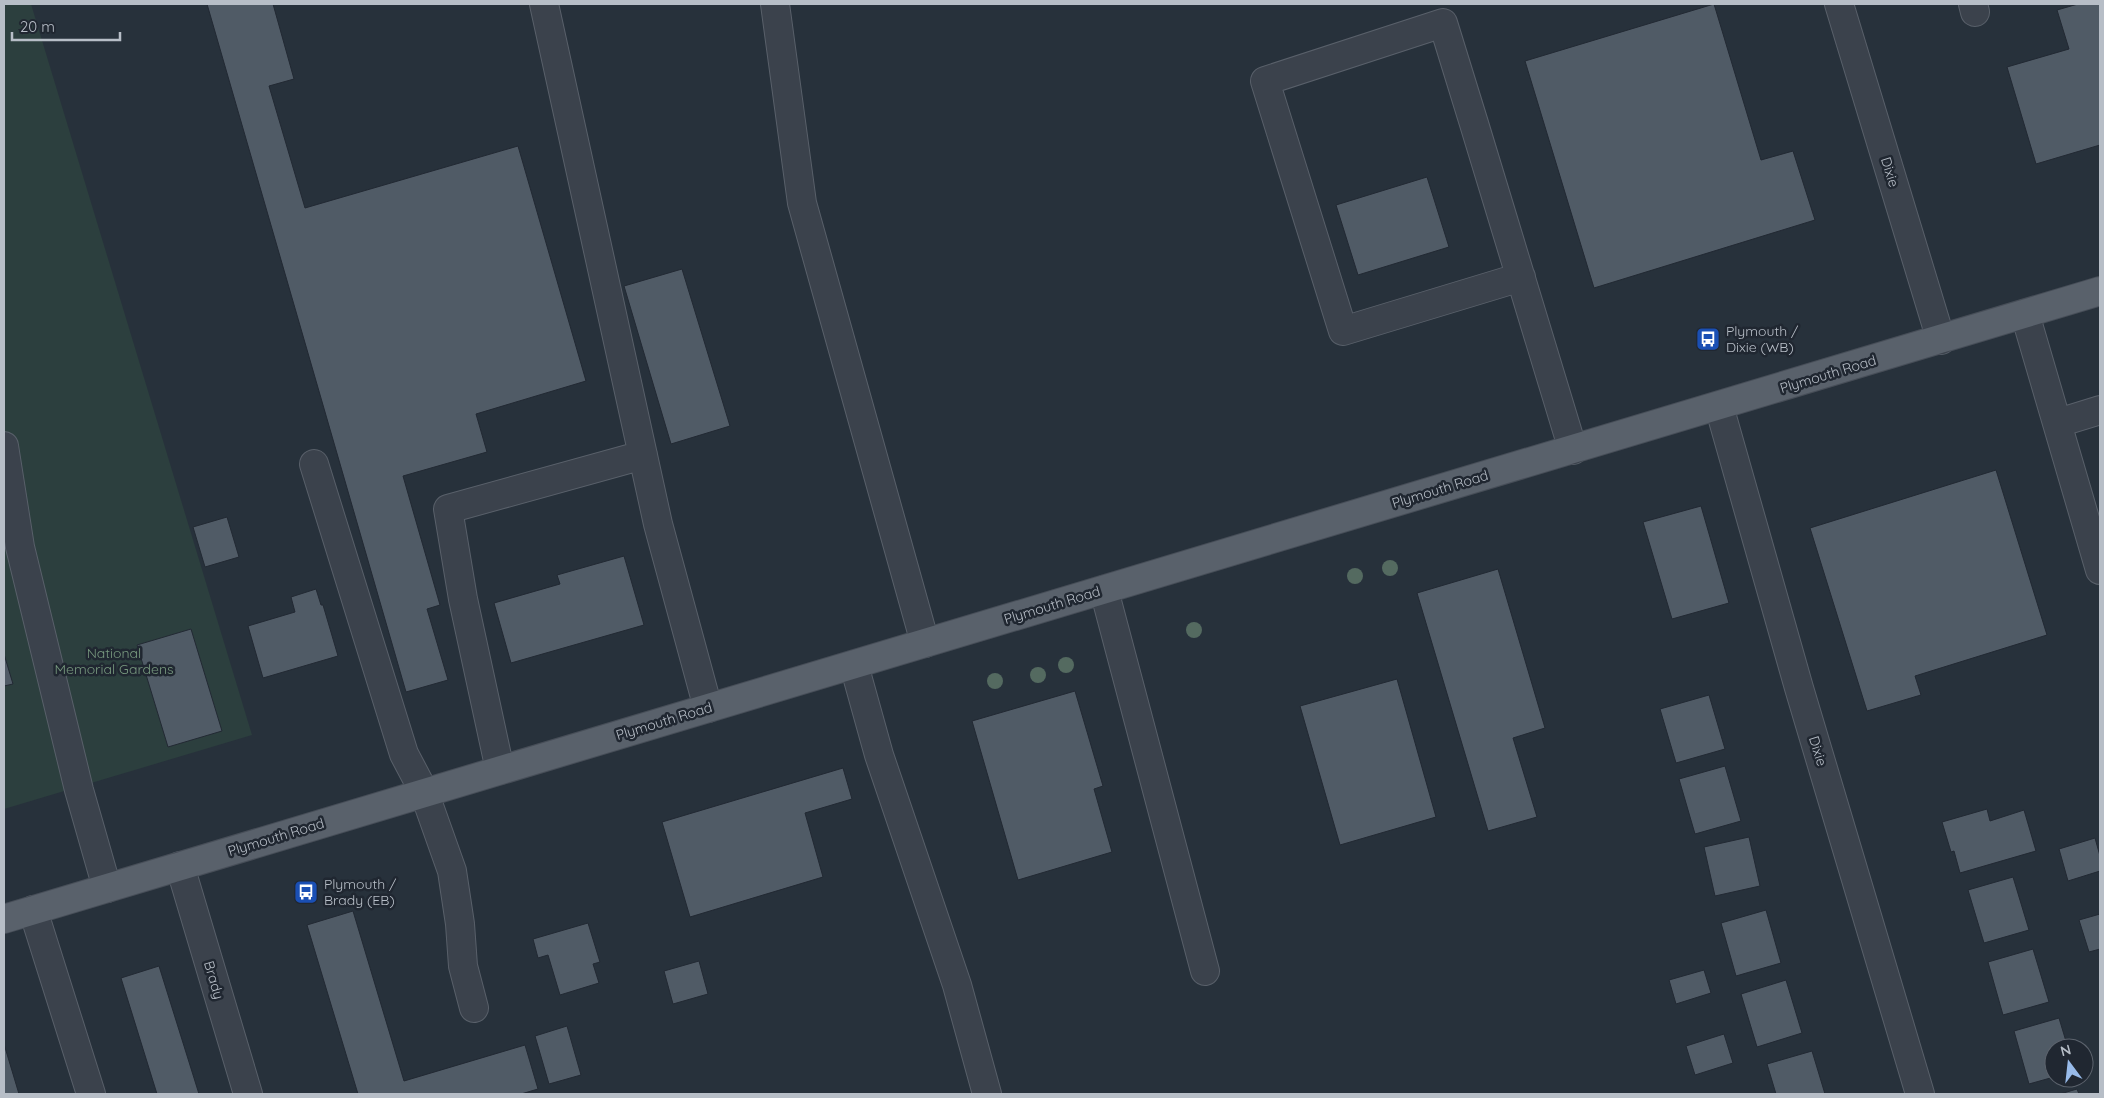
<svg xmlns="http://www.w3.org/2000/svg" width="2104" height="1098" viewBox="0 0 2104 1098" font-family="Quicksand,sans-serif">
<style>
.green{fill:#2c3f3e}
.building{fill:#505b66;stroke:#222933}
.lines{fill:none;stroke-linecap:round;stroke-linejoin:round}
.minor-casing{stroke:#59606a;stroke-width:30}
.major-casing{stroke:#474e58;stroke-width:30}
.minor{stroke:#3b424c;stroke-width:28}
.major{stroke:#59616b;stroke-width:28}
.tree{fill:#546a60}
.labels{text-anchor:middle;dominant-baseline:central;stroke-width:5;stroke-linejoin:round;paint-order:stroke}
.street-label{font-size:14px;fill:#b7bec7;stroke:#202731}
.poi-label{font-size:14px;fill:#b7bec7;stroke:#202731;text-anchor:start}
.park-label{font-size:14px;fill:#78997f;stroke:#202731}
</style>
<rect width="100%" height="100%" fill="#27313b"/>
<!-- green -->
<path class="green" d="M 4,4 L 31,4 L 252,735 L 4,809 Z"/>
<!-- building -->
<path class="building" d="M 207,4 L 273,4 L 294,79 L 269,86 L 305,208 L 518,146 L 586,381 L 476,414 L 487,452 L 403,476 L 440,605 L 427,609 L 448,680 L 406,692 Z
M 1714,4 L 1761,160 L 1793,151 L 1815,220 L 1594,288 L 1525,61 Z
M 2078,4 L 2100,4 L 2100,145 L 2036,164 L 2007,67 L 2069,49 L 2057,10 Z
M 1427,177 L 1449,247 L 1358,275 L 1336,205 Z
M 682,269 L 730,426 L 671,444 L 624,286 Z
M 1996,470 L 2047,635 L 1915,676 L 1921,695 L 1867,711 L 1810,528 Z
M 1701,506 L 1729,603 L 1672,619 L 1643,522 Z
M 227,517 L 239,557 L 205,567 L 193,527 Z
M 624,556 L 644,625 L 511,663 L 494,603 L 560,584 L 557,575 Z
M 1498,569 L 1545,728 L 1513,738 L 1537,817 L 1488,831 L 1417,593 Z
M 316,589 L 321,605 L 323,605 L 338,656 L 263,678 L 248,626 L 295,612 L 291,597 Z
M 191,629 L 222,731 L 168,747 L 137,645 Z
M 4,654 L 13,684 L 4,686 Z
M 1397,679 L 1436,817 L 1340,845 L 1300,706 Z
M 1075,691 L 1103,786 L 1094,789 L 1112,852 L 1018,880 L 972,721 Z
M 1709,695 L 1725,749 L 1676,763 L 1660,709 Z
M 1725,766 L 1741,821 L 1695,834 L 1679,779 Z
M 843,768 L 852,799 L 805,813 L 823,877 L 690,917 L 662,822 Z
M 1987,809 L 1990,821 L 2024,810 L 2036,851 L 1960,873 L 1954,851 L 1951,852 L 1942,822 Z
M 1749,837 L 1760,886 L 1715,896 L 1704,847 Z
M 2095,838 L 2100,856 L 2100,871 L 2068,881 L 2059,849 Z
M 2013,877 L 2029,930 L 1984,943 L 1968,890 Z
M 1766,910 L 1781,963 L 1736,976 L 1721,923 Z
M 353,911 L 404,1081 L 525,1045 L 538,1089 L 521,1094 L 358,1094 L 307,925 Z
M 2100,914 L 2100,949 L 2089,952 L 2079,920 Z
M 588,923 L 600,962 L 593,964 L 599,983 L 560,995 L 548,955 L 538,958 L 533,939 Z
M 2033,949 L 2049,1002 L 2003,1015 L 1988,962 Z
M 699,961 L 708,994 L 673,1004 L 664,971 Z
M 159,966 L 199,1094 L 157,1094 L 121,978 Z
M 1704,970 L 1711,993 L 1676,1004 L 1669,980 Z
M 1786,980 L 1802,1033 L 1757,1047 L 1741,994 Z
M 2059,1018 L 2068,1048 L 2054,1048 L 2054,1077 L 2029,1084 L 2014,1031 Z
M 567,1026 L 581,1075 L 549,1084 L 535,1036 Z
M 1724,1034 L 1733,1063 L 1695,1075 L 1686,1046 Z
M 4,1044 L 19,1094 L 4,1094 Z
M 1812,1051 L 1825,1094 L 1776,1094 L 1767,1064 Z
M 2077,1089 L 2079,1094 L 2060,1094 Z"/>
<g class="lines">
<!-- minor casing -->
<g class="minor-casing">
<path id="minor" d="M 544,4 L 658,524 L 708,708
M 775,4 L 802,203 L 925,643
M 1839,4 L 1941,340
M 1973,4 L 1975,12
M 1521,277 L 1343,331 L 1265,81 L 1443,23 C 1487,165 1530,307 1573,450
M 2025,314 L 2100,570
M 1719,406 L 1799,688 L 1920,1094
M 2058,423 L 2100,410
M 4,446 L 20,547 L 79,790 L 107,888
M 314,464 L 404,754 L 424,792 L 452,871 L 460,924 L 463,966 L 474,1008
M 1104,590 L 1205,971
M 854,665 L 879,755 L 957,985 L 987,1094
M 500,770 L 463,599 L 448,509 L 643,455
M 180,866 L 248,1094
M 33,910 L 91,1094"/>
</g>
<!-- major casing -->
<g class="major-casing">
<path id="major" d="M 4,919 L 2100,291"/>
</g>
<!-- minor -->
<use href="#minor" class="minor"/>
<!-- major -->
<use href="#major" class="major"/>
</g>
<!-- trees -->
<g class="tree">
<circle cx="1390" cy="568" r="8"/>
<circle cx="1355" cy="576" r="8"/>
<circle cx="1194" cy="630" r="8"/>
<circle cx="1066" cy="665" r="8"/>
<circle cx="1038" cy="675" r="8"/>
<circle cx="995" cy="681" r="8"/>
</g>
<!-- icons -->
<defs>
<g id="bus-square" transform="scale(1.25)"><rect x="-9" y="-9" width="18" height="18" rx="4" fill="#1a4fb4" stroke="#202731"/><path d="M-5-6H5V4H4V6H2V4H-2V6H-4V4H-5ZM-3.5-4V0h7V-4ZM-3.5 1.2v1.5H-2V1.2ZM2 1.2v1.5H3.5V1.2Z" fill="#fff"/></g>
</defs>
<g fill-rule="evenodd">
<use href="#bus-square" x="1708" y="339"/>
<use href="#bus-square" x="306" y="892"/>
</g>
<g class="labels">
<!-- street labels -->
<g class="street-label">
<text transform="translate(1890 172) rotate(73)">Dixie</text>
<text transform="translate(1828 374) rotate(-17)">Plymouth Road</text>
<text transform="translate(1440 489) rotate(-17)">Plymouth Road</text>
<text transform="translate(1052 605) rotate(-17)">Plymouth Road</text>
<text transform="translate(664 721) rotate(-17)">Plymouth Road</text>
<text transform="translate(1818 751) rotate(73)">Dixie</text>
<text transform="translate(276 837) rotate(-17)">Plymouth Road</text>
<text transform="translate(214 980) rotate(74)">Brady</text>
</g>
<!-- poi labels -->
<g class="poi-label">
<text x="1726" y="331">Plymouth /<tspan x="1726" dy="16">Dixie (WB)</tspan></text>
<text x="324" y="884">Plymouth /<tspan x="324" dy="16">Brady (EB)</tspan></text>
</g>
<!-- park labels -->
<g class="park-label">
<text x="114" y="653">National<tspan x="114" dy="16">Memorial Gardens</tspan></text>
</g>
</g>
<!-- border -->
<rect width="2104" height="1098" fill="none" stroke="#b7bec7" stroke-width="10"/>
<!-- north arrow -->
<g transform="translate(2069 1063) rotate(345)"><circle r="24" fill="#202731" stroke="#5c636d"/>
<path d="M0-4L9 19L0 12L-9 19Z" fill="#98bbea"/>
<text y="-8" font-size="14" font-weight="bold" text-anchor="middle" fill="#b7bec7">N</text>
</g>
<!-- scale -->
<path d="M12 32v8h108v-8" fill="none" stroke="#b7bec7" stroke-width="2.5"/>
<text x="20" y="32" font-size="15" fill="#b7bec7" stroke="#202731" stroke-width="4" paint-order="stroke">20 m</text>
</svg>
